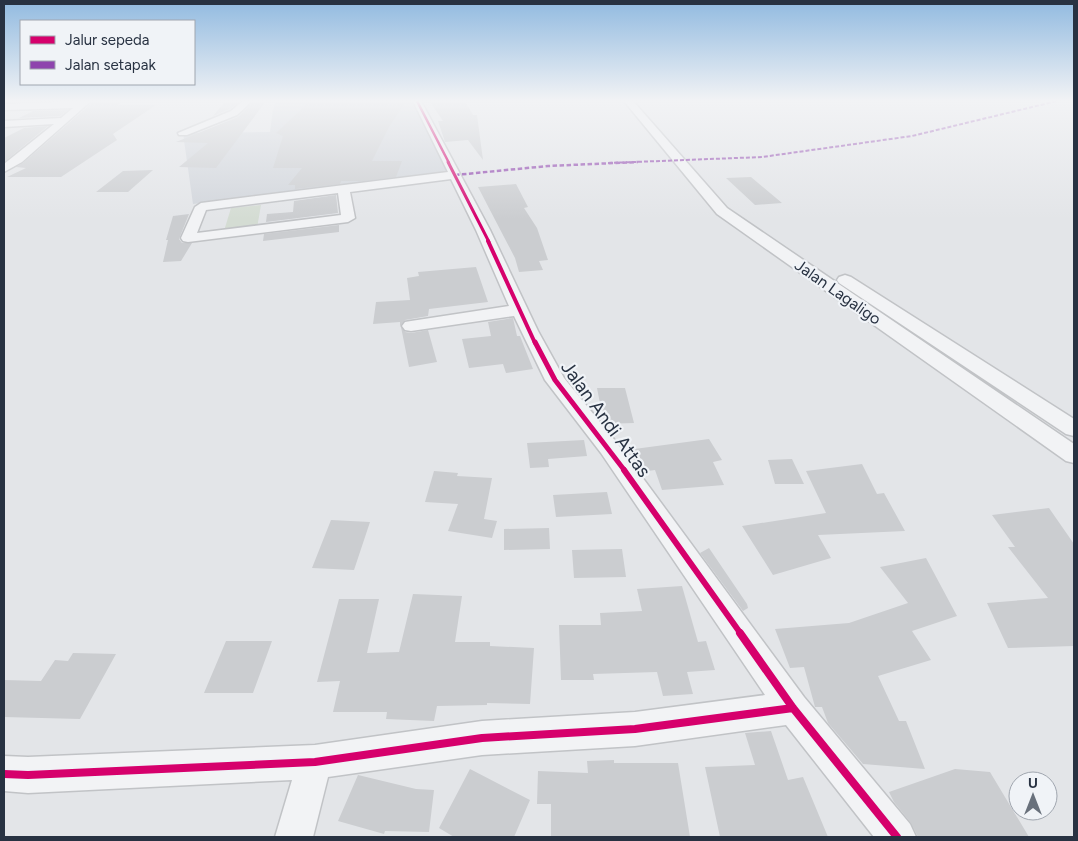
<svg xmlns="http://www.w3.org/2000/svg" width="1078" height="841" viewBox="0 0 1078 841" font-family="Figtree,sans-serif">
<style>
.built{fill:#d1d5db}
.green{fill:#d4dcd3}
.building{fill:#cbcdd0}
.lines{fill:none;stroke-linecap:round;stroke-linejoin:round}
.minor-casing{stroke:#c1c3c6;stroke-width:3}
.minor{fill:#f2f3f5;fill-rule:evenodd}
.quiet-far1{stroke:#8e44ad;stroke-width:2;stroke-dasharray:4 2;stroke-linecap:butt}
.quiet{stroke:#8e44ad;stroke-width:2.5;stroke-dasharray:4.5 2.5;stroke-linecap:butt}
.cycleway-far5-casing{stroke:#f0f3f7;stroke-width:4}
.cycleway-far4-casing{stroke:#f0f3f7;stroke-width:5}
.cycleway-far3-casing{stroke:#f0f3f7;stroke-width:6}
.cycleway-far2-casing{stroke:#f0f3f7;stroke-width:8}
.cycleway-far1-casing{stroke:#f0f3f7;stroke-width:9}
.cycleway-casing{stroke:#f0f3f7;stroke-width:11}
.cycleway-far5{stroke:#d6006c;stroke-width:2.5}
.cycleway-far4{stroke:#d6006c;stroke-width:3}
.cycleway-far3{stroke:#d6006c;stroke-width:4}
.cycleway-far2{stroke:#d6006c;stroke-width:5}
.cycleway-far1{stroke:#d6006c;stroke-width:6}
.cycleway{stroke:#d6006c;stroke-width:8}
.labels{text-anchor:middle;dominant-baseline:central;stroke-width:4.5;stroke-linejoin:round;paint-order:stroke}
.far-street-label{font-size:16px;fill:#283242;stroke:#f0f3f7}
.street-label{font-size:19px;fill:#283242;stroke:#f0f3f7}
</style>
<rect width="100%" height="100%" fill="#e3e5e8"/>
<!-- built -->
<path class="built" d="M 277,101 L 414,101 L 448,175 L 193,204 L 183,133 L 270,132 L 273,109 Z"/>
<!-- green -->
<path class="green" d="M 261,205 L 257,228 L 224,231 L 231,208 Z"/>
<!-- building -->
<path class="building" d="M 124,101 L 118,105 L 156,105 L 113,134 L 117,140 L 61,177 L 7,177 L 26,168 L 16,167 L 23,163 L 93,102 Z
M 225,101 L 240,101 L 230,109 L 213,116 Z
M 254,101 L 266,101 L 216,168 L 179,167 L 208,143 L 176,142 L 238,117 Z
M 310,101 L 390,101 L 388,105 L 405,103 L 389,127 L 372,161 L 402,161 L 396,177 L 364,181 L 341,181 L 340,184 L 295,189 L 295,185 L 288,185 L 302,168 L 273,168 L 283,136 L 276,133 Z
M 465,101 L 473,115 L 477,115 L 483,160 L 468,140 L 445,142 L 438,121 L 443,121 L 431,103 Z
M 68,110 L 60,116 L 19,118 L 33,111 Z
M 48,126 L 4,162 L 4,138 L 24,128 Z
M 153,170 L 128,192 L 96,192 L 123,171 Z
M 751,177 L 782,203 L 755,205 L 726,178 Z
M 516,184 L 528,207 L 524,208 L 537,228 L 548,260 L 539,261 L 543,270 L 519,272 L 515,258 L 478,187 Z
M 336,195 L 338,213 L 266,222 L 267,214 L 293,212 L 294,201 Z
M 189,214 L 179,239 L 182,243 L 192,243 L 181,261 L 163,262 L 168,240 L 166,240 L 173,216 Z
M 339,225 L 339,232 L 263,241 L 264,234 Z
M 476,267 L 488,302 L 429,309 L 428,316 L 405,320 L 400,326 L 400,322 L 373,324 L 376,302 L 410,300 L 407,278 L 419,276 L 418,272 Z
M 513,318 L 517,336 L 520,336 L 533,369 L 506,373 L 503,364 L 469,368 L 462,339 L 491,336 L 488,322 Z
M 401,327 L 405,332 L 411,333 L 428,330 L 437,362 L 409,367 Z
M 597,388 L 625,388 L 634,423 L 604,424 Z
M 709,439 L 722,460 L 713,462 L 724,485 L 662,490 L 655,470 L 641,472 L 627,450 Z
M 584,440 L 587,456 L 548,459 L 549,467 L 530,468 L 527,443 Z
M 792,459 L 804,484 L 775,484 L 768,460 Z
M 862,464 L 877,494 L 884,493 L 905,531 L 818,535 L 831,558 L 773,575 L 742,526 L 826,513 L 806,471 Z
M 434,471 L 458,473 L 457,476 L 492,478 L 484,519 L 497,521 L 492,538 L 448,531 L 458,504 L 425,502 Z
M 607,492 L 612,514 L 556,517 L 553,495 Z
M 1049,508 L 1074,544 L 1074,646 L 1008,648 L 987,603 L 1048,598 L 1008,547 L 1015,547 L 992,515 Z
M 331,520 L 370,522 L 354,570 L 312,568 Z
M 549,528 L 550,549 L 504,550 L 504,529 Z
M 709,548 L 747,604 L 748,608 L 743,611 L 700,553 Z
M 622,549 L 626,577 L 574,578 L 572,550 Z
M 926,558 L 957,616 L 912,631 L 931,660 L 878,676 L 899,721 L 906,721 L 925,769 L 863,764 L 828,723 L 822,707 L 815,707 L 804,667 L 790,668 L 775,629 L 849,623 L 908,603 L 880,567 Z
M 682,586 L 698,642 L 706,641 L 715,670 L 687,672 L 693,694 L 663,696 L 657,672 L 593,674 L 594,680 L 561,680 L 559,625 L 601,625 L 600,613 L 642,611 L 637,589 Z
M 413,594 L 462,596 L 455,642 L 490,642 L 490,646 L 534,648 L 530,704 L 487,703 L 487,705 L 437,706 L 434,721 L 386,719 L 387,712 L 333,712 L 340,681 L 317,682 L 339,599 L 379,599 L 367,653 L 399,652 Z
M 226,641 L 272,641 L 253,693 L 204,693 Z
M 73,653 L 116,654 L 80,719 L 4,717 L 4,680 L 41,681 L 55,660 L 68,661 Z
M 771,731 L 788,780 L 803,777 L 828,837 L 720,837 L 705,767 L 755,765 L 745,733 Z
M 614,760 L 614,763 L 678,763 L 690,837 L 551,837 L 551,804 L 537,804 L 538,771 L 588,773 L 587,761 Z
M 470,769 L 530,800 L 514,837 L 454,837 L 439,828 Z
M 955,769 L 990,772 L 1029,837 L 918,837 L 911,823 L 894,802 L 889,792 Z
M 358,775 L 416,789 L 434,790 L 429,832 L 385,831 L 384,834 L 338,821 Z"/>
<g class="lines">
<!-- minor casing -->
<g class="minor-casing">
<path id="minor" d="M 82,101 L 91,101 L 22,162 L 4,172 L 4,164 L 54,124 L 4,127 L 4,121 L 61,118 L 73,108 L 4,110 L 4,104 Z
M 243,101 L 252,101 L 237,115 L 187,135 L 179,135 L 178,133 L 231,111 Z
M 413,101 L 421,101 L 490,230 L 538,331 L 564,378 L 617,443 L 804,697 L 910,824 L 916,837 L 874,837 L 786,725 L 635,746 L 482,755 L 328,777 L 313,837 L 275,837 L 292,780 L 28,793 L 4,791 L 4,756 L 28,757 L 315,745 L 482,721 L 635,712 L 765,695 L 601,453 L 545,380 L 514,316 L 411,331 L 405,330 L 402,326 L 405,322 L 411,321 L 509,306 L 476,230 L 451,179 L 350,192 L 355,218 L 348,222 L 188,242 L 183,241 L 181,238 L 195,207 L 201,203 L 448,172 ZM 338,193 L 341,215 L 197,233 L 206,210 Z
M 624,101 L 633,101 L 727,208 L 1074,444 L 1074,463 L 1066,461 L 717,214 Z
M 845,275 L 851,277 L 1074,419 L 1074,436 L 1066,434 L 839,283 L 837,280 L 839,277 Z"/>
</g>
<!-- minor -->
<use href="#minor" class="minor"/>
<!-- quiet-far1 -->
<path class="quiet-far1" d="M 608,163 L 762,157 L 912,136 L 1057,101"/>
<!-- quiet -->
<path class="quiet" d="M 455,175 L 548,166 L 638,162"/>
<!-- cycleway-far5 casing -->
<g class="cycleway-far5-casing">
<path id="cycleway-far5" d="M 417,101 L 449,163"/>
</g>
<!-- cycleway-far4 casing -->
<g class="cycleway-far4-casing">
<path id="cycleway-far4" d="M 448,162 L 489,242"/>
</g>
<!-- cycleway-far3 casing -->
<g class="cycleway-far3-casing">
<path id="cycleway-far3" d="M 488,241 L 535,343"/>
</g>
<!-- cycleway-far2 casing -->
<g class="cycleway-far2-casing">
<path id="cycleway-far2" d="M 535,342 L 555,380 L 625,471"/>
</g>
<!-- cycleway-far1 casing -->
<g class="cycleway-far1-casing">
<path id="cycleway-far1" d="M 624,470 L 741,634"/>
</g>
<!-- cycleway casing -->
<g class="cycleway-casing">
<path id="cycleway" d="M 740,633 L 793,708 L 897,837
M 4,774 L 28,775 L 315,762 L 482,738 L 635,729 L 793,708"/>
</g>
<!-- cycleway-far5 -->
<use href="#cycleway-far5" class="cycleway-far5"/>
<!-- cycleway-far4 -->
<use href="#cycleway-far4" class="cycleway-far4"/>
<!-- cycleway-far3 -->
<use href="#cycleway-far3" class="cycleway-far3"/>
<!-- cycleway-far2 -->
<use href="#cycleway-far2" class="cycleway-far2"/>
<!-- cycleway-far1 -->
<use href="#cycleway-far1" class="cycleway-far1"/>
<!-- cycleway -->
<use href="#cycleway" class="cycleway"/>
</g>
<!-- sky -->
<linearGradient id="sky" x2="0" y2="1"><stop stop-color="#91bae0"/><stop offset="0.46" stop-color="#f2f3f5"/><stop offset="1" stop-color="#f2f3f5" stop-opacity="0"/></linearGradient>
<rect width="1078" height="219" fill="url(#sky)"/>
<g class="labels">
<!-- far-street labels -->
<g class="far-street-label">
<text transform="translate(838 292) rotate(35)">Jalan Lagaligo</text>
</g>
<!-- street labels -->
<g class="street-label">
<text transform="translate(606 419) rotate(54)">Jalan Andi Attas</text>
</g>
</g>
<!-- border -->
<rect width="1078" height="841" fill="none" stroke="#283242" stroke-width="10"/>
<!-- legend -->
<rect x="20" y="20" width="175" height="65" fill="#f0f3f7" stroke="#a0a6af"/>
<rect x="30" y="36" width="25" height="8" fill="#d6006c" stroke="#a0a6af"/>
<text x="65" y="45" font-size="15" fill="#283242">Jalur sepeda</text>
<rect x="30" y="61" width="25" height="8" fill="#8e44ad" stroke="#a0a6af"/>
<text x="65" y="70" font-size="15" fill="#283242">Jalan setapak</text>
<!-- north arrow -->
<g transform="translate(1033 796)"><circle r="24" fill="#f0f3f7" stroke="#a0a6af"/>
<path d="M0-4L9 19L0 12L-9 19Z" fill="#69717c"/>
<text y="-8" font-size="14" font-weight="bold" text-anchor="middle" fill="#283242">U</text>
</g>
</svg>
